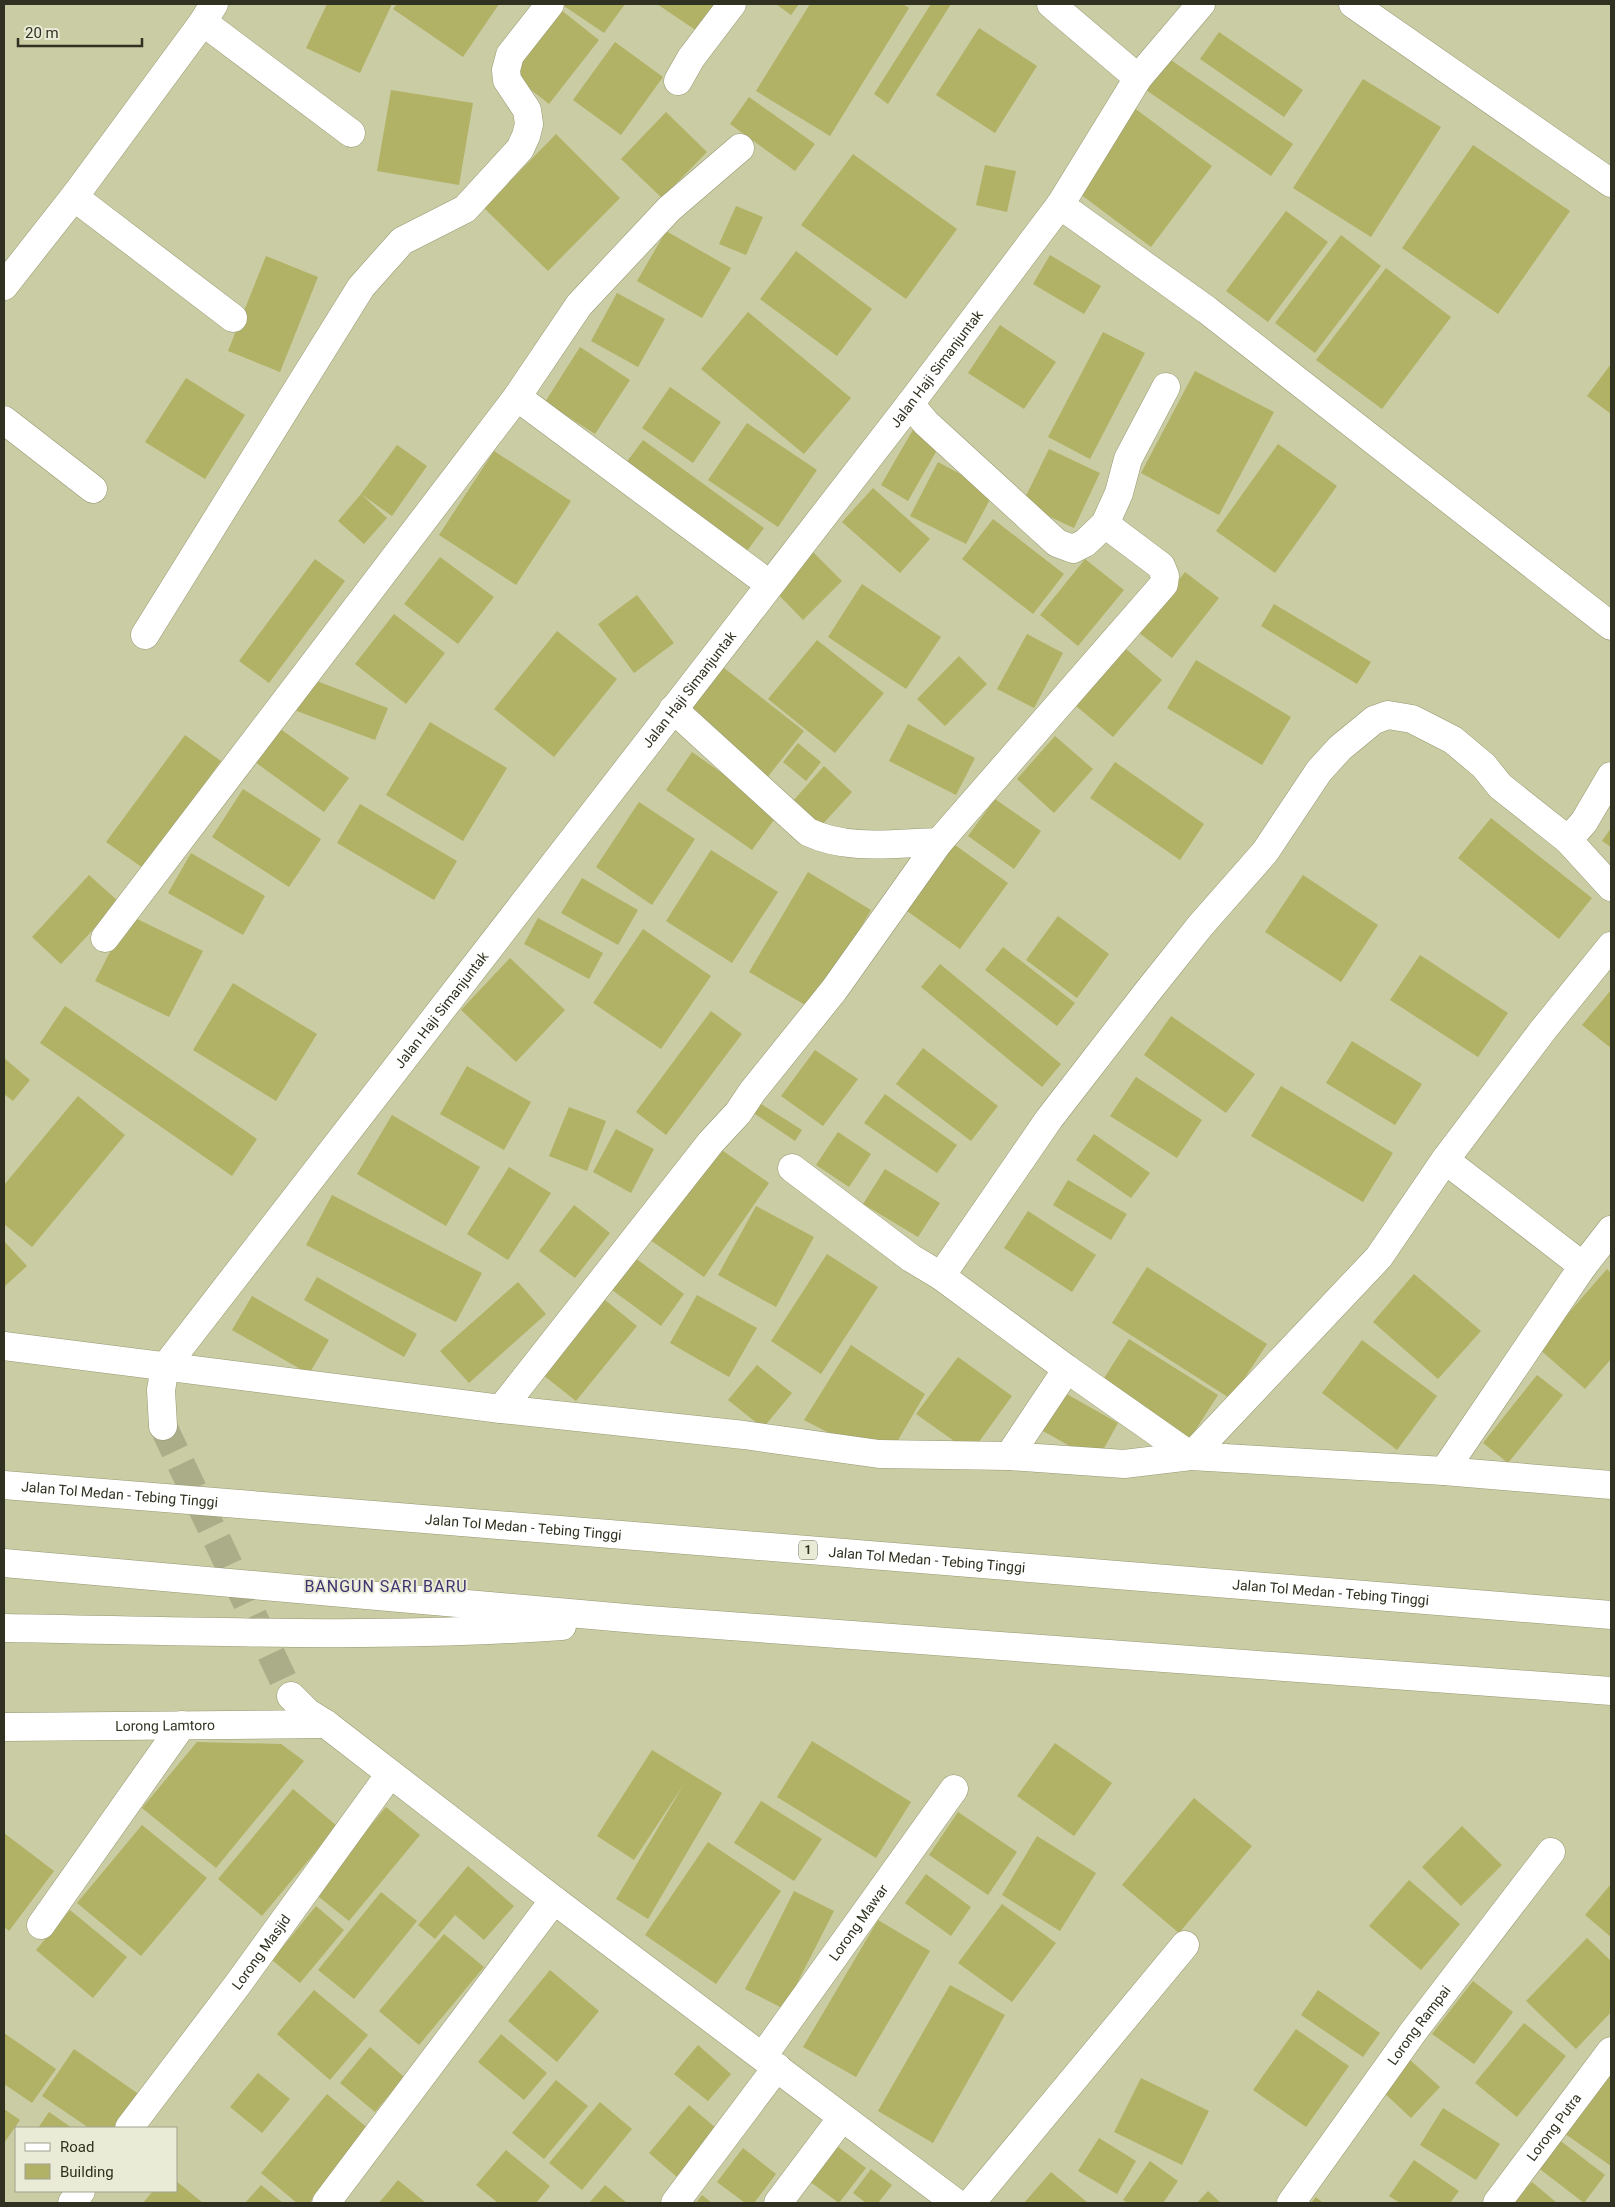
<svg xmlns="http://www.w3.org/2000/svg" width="1615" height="2207" viewBox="0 0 1615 2207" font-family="Roboto,sans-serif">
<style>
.building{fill:#b1b265}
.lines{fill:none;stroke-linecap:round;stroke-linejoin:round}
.minor-tunnel{stroke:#abad89;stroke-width:28;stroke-dasharray:28 14;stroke-linecap:butt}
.minor-casing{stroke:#979871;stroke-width:29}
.motorway-casing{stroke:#979871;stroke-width:29}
.minor{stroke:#fff;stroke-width:28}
.motorway{stroke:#fff;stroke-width:28}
.labels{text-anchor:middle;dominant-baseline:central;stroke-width:4;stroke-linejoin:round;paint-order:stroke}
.shield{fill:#eaebd6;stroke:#686957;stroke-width:1}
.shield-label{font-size:12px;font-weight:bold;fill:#313121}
.street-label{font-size:14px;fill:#313121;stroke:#eaebd6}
.quarter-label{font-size:16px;letter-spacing:1px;fill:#3f3370;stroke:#eaebd6}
</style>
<rect width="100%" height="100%" fill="#cacca3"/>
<!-- building -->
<path class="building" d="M 327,4 L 392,4 L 360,73 L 306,48 Z
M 397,4 L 499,4 L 463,57 L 393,9 Z
M 561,4 L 625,4 L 604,33 Z
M 657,4 L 716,4 L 697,31 Z
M 776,4 L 799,4 L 791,15 Z
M 810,4 L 903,4 L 909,8 L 830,136 L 756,91 Z
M 931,4 L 951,4 L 888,104 L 874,94 Z
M 561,10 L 599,40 L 549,104 L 511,74 Z
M 979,28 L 1037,66 L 995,133 L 936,95 Z
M 1219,32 L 1303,90 L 1284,117 L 1200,59 Z
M 615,42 L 663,77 L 621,135 L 573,100 Z
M 1168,58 L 1293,144 L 1271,176 L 1146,90 Z
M 1363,79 L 1441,127 L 1371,237 L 1293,188 Z
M 391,90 L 473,103 L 459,185 L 377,171 Z
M 749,97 L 815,144 L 795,171 L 730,124 Z
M 1133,107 L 1212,166 L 1151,247 L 1072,188 Z
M 666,112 L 707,152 L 662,198 L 621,159 Z
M 556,134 L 620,198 L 548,271 L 484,208 Z
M 1473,145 L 1570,211 L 1498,314 L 1402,248 Z
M 853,154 L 957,229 L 906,299 L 801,225 Z
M 985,165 L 1016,171 L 1007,212 L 976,205 Z
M 736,206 L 763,217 L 746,255 L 719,244 Z
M 1286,211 L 1328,242 L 1268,322 L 1226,291 Z
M 666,231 L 731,268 L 702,318 L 637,281 Z
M 1341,235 L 1381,266 L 1315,353 L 1275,323 Z
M 796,251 L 872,309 L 837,356 L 760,299 Z
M 1050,255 L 1101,286 L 1084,314 L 1033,284 Z
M 266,256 L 318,277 L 280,372 L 228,351 Z
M 1386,268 L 1451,317 L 1382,409 L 1316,360 Z
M 617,293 L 665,319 L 638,367 L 591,341 Z
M 748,312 L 851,398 L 804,454 L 701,369 Z
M 1000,325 L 1056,362 L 1024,409 L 968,373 Z
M 1103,332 L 1145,353 L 1090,459 L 1048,437 Z
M 580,347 L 630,380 L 595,434 L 545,402 Z
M 1611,364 L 1611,414 L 1587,396 Z
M 1195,371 L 1274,412 L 1219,515 L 1141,473 Z
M 186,378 L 245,415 L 205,479 L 145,442 Z
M 670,387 L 721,422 L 693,463 L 642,428 Z
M 747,423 L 817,470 L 778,527 L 708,480 Z
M 914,428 L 941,443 L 908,501 L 881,485 Z
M 643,440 L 764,528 L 744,555 L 623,467 Z
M 1278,444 L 1337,486 L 1275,573 L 1216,531 Z
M 397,445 L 427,466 L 392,516 L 361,494 Z
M 1049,449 L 1100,473 L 1074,528 L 1022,504 Z
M 494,451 L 571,501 L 516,585 L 439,535 Z
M 938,462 L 994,492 L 966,544 L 910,516 Z
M 873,488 L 930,539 L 900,573 L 842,522 Z
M 361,494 L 387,518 L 364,544 L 338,521 Z
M 993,519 L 1064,574 L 1033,614 L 962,559 Z
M 813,552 L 842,581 L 803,620 L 774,590 Z
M 440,557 L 494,597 L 458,644 L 404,604 Z
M 315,559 L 345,581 L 269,683 L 239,661 Z
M 1085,559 L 1124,590 L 1078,646 L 1040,615 Z
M 1185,572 L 1219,598 L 1172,658 L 1138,632 Z
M 862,584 L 941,637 L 906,689 L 828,637 Z
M 637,595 L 674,643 L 634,673 L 598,624 Z
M 1274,604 L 1371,662 L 1357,684 L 1261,626 Z
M 394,614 L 445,653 L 406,704 L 355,664 Z
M 557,631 L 617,679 L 554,757 L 494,709 Z
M 1027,634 L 1063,653 L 1034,708 L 997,689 Z
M 817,640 L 884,693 L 835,753 L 768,699 Z
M 1126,649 L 1162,680 L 1113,737 L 1076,706 Z
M 959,656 L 987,684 L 945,726 L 917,699 Z
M 1196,660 L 1291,717 L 1262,765 L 1167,708 Z
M 719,664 L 804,731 L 766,779 L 680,712 Z
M 306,677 L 388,708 L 375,740 L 294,710 Z
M 430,722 L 507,768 L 463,841 L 386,795 Z
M 272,723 L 349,778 L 324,812 L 248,757 Z
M 908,724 L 975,758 L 956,795 L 889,761 Z
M 185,735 L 221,761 L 143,868 L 106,842 Z
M 1055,736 L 1093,769 L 1054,813 L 1017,779 Z
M 798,743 L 821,762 L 806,781 L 783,762 Z
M 692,752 L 779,813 L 752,850 L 666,790 Z
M 1115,762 L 1204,824 L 1180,860 L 1090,798 Z
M 824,766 L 852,792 L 821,826 L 793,801 Z
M 243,789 L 321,839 L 289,887 L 212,837 Z
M 995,799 L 1041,831 L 1014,869 L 968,836 Z
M 639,802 L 695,839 L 652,905 L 596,867 Z
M 360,804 L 457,861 L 434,900 L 337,843 Z
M 1491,818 L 1592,898 L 1559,939 L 1458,858 Z
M 1611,828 L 1611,847 L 1602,841 Z
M 948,840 L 1008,883 L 960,949 L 900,906 Z
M 711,850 L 778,892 L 732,963 L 666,921 Z
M 191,853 L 265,896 L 243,935 L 168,893 Z
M 808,872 L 871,910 L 812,1009 L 749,972 Z
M 89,875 L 119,902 L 61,964 L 32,937 Z
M 1303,875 L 1378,925 L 1341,982 L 1265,932 Z
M 582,878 L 638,910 L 618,945 L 561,913 Z
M 129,915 L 203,951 L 169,1017 L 95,981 Z
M 1058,916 L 1109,954 L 1077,998 L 1026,960 Z
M 538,918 L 603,953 L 589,979 L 524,944 Z
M 643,929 L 711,976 L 661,1049 L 593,1003 Z
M 1003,947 L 1075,1003 L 1057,1026 L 985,970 Z
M 1420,955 L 1508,1013 L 1478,1057 L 1390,1000 Z
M 510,958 L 565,1010 L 516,1062 L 461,1010 Z
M 940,964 L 1061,1064 L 1042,1087 L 921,987 Z
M 233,983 L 317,1034 L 276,1101 L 193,1050 Z
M 1611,990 L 1611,1048 L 1582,1025 Z
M 65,1006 L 257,1139 L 232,1176 L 40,1043 Z
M 711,1011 L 742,1034 L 666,1135 L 636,1112 Z
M 1171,1016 L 1255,1074 L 1226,1113 L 1144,1055 Z
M 1352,1041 L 1422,1084 L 1395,1125 L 1326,1083 Z
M 923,1048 L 998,1106 L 971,1141 L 896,1084 Z
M 815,1050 L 858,1079 L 823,1126 L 781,1096 Z
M 4,1058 L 30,1080 L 13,1101 L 4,1094 Z
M 467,1066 L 531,1102 L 504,1150 L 440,1114 Z
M 1136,1077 L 1202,1120 L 1177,1158 L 1110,1116 Z
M 1281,1086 L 1393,1153 L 1363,1202 L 1251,1136 Z
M 885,1094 L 957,1145 L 937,1173 L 864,1123 Z
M 78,1096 L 125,1135 L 32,1247 L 4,1224 L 4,1185 Z
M 758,1102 L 802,1130 L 795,1141 L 752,1112 Z
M 569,1107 L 606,1121 L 587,1171 L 549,1156 Z
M 392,1115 L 480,1167 L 446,1226 L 357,1174 Z
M 616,1129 L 654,1149 L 631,1193 L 593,1172 Z
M 838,1132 L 871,1154 L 849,1187 L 816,1165 Z
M 1094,1134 L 1150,1173 L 1131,1198 L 1076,1160 Z
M 716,1146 L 769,1183 L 704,1277 L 650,1240 Z
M 509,1167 L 551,1193 L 508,1260 L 467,1234 Z
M 885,1169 L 940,1203 L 918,1237 L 863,1204 Z
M 1068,1180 L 1127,1214 L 1111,1240 L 1053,1205 Z
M 332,1195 L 482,1273 L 456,1322 L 306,1245 Z
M 574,1205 L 610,1233 L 575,1278 L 539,1251 Z
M 756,1206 L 814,1237 L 776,1307 L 718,1275 Z
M 1028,1211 L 1096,1255 L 1072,1292 L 1004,1248 Z
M 4,1241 L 27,1266 L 4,1287 Z
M 827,1254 L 878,1287 L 821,1374 L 771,1341 Z
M 631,1255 L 684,1294 L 661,1326 L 608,1287 Z
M 1147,1267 L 1267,1344 L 1231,1399 L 1112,1323 Z
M 1607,1269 L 1611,1273 L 1611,1359 L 1585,1389 L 1538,1348 Z
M 1414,1274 L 1481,1331 L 1438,1379 L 1373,1322 Z
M 317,1277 L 417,1334 L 404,1357 L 304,1300 Z
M 518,1282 L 546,1314 L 469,1383 L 440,1351 Z
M 599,1295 L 637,1326 L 576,1401 L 538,1371 Z
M 697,1295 L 757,1328 L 729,1377 L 670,1343 Z
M 252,1296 L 329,1340 L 309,1374 L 232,1330 Z
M 1129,1339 L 1218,1395 L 1189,1440 L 1101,1383 Z
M 1362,1340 L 1437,1396 L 1397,1450 L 1322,1393 Z
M 851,1345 L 925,1394 L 894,1447 L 854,1446 L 804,1420 Z
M 958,1357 L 1012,1396 L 971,1453 L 916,1414 Z
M 757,1365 L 792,1393 L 763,1428 L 728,1400 Z
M 1537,1375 L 1563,1395 L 1508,1463 L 1483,1443 Z
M 1063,1392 L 1118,1423 L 1097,1461 L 1041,1430 Z
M 812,1741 L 911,1802 L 876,1858 L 777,1797 Z
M 197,1742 L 281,1744 L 304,1761 L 216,1868 L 142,1808 Z
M 1055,1743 L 1112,1783 L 1074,1836 L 1017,1796 Z
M 652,1750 L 722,1793 L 648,1919 L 616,1899 L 684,1784 L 634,1860 L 597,1836 Z
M 293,1789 L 337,1826 L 262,1916 L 218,1879 Z
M 1194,1798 L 1252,1846 L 1179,1933 L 1122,1885 Z
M 761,1801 L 822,1839 L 794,1881 L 734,1843 Z
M 386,1807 L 420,1835 L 349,1921 L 314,1893 Z
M 958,1812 L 1017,1852 L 988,1895 L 929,1855 Z
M 142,1825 L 207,1878 L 141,1956 L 77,1903 Z
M 1462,1826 L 1502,1865 L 1461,1906 L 1422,1867 Z
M 4,1833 L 54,1871 L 9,1931 L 4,1927 Z
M 1037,1836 L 1096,1873 L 1060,1931 L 1002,1895 Z
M 708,1842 L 781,1891 L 716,1984 L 645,1935 Z
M 468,1866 L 514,1906 L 484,1940 L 455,1915 L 435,1939 L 418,1925 Z
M 926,1874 L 971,1907 L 951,1936 L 905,1903 Z
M 1409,1880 L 1460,1924 L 1421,1970 L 1369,1926 Z
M 1611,1884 L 1611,1937 L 1585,1915 Z
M 794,1891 L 834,1911 L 784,2009 L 745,1989 Z
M 381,1892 L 417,1921 L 354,1999 L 318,1970 Z
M 1002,1904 L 1056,1943 L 1012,2002 L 958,1963 Z
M 316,1906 L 344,1930 L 300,1983 L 272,1960 Z
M 70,1910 L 127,1957 L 93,1998 L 36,1950 Z
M 878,1920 L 930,1951 L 856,2077 L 803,2047 Z
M 444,1934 L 484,1967 L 419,2045 L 379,2011 Z
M 1587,1938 L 1611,1961 L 1611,2012 L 1576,2049 L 1526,2001 Z
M 550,1970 L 599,2011 L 557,2062 L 508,2021 Z
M 1473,1981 L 1513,2012 L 1474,2064 L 1432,2034 Z
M 950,1985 L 1005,2015 L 933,2143 L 878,2111 Z
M 314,1990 L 368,2035 L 330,2080 L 277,2034 Z
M 1318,1990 L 1380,2033 L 1363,2057 L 1301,2015 Z
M 1524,2023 L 1566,2056 L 1517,2117 L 1475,2083 Z
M 1296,2029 L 1349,2066 L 1306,2127 L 1253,2090 Z
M 4,2033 L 56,2069 L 32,2103 L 4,2084 Z
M 501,2034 L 547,2073 L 524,2100 L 478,2062 Z
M 698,2045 L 731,2074 L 708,2101 L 674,2074 Z
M 370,2047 L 404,2077 L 375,2112 L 340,2083 Z
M 74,2049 L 140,2095 L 117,2128 L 89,2128 L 42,2096 Z
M 1408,2058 L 1440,2087 L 1411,2118 L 1380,2089 Z
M 1611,2071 L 1611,2166 L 1561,2131 Z
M 258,2073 L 290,2099 L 262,2133 L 230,2107 Z
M 1141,2078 L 1209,2111 L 1182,2165 L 1114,2132 Z
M 556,2080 L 588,2106 L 544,2159 L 512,2133 Z
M 327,2094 L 370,2130 L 309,2203 L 297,2203 L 261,2173 Z
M 600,2102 L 632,2129 L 582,2190 L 549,2163 Z
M 689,2105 L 724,2135 L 684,2183 L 649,2153 Z
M 1443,2108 L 1500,2144 L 1476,2180 L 1420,2145 Z
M 4,2109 L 20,2120 L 4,2143 Z
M 49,2112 L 72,2128 L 38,2128 Z
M 1553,2135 L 1605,2175 L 1584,2203 L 1532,2163 Z
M 1099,2138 L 1136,2161 L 1117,2194 L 1078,2171 Z
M 829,2140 L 866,2168 L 839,2203 L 802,2176 Z
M 743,2148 L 776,2174 L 754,2203 L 745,2203 L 717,2182 Z
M 506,2150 L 550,2186 L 536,2203 L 498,2203 L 476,2185 Z
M 1414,2160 L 1459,2191 L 1450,2203 L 1400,2203 L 1389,2196 Z
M 1150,2161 L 1178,2181 L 1163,2203 L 1128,2203 L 1123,2200 Z
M 871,2169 L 892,2185 L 878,2203 L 866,2203 L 853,2193 Z
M 1051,2172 L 1088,2203 L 1024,2203 Z
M 398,2180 L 426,2203 L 379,2203 Z
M 176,2181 L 203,2203 L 143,2203 L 153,2191 L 176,2191 Z
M 1532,2182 L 1557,2203 L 1513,2203 Z
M 261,2185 L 283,2203 L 245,2203 Z
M 605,2185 L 627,2203 L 589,2203 Z
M 1208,2191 L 1221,2203 L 1197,2203 Z
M 702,2195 L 712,2203 L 696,2203 Z
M 1316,2197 L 1323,2203 L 1311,2203 Z"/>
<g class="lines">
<!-- minor-tunnel -->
<path class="minor-tunnel" d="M 163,1426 L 291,1696"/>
<!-- minor casing -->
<g class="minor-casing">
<g id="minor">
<path d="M 1051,4 L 1138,78"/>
<path d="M 1353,4 L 1611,183"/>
<path d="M 203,22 L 351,133"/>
<path d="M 678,81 L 691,58 L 732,4"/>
<path d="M 74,197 L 233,318"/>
<path d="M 1060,205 L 1207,310 L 1611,626"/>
<path d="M 4,286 L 74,197 L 203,22 L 214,4"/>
<path d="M 517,397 L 579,305 L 669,209 L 740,148"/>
<path d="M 910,404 L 926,423 L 1057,543 L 1073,549 L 1085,543 L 1105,524 L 1119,493 L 1128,459 L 1166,387"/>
<path d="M 4,420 L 93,489"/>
<path d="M 145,635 L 361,287 L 402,241 L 465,209 L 520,149 L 526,136 L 529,124 L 527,110 L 507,80 L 506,70 L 510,55 L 550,4"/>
<path d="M 673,709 L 808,832 C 848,851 895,843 939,842"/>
<path d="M 1611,776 L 1584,822 L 1568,840 L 1611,887"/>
<path d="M 105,938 L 517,397 L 769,584"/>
<path d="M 1445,1160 L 1583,1266"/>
<path d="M 792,1168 L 911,1258 L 941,1276 L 1049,1119 L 1145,995 L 1200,926 L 1265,852 L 1319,771 L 1340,748 L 1374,720 L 1388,715 L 1412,719 L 1453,740 L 1484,766 L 1500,786 L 1568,840"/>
<path d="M 941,1276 L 1067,1369 L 1191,1456"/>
<path d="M 4,1346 L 501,1409 L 744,1435 L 879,1454 L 1009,1456 L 1124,1464 L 1191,1456 L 1444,1471 L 1611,1485"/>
<path d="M 501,1409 L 711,1142 L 738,1113 L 752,1092 L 834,990 L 939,842 L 1164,584 L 1165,576 L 1161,566 L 1105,524"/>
<path id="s1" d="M 163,1426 L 161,1390 L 165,1367 L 910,404 L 1060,205 L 1138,78 L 1201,4"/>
<path d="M 1009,1456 L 1067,1369"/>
<path d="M 1191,1456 L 1379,1257 L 1445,1160 L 1543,1030 L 1611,946"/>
<path d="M 1444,1471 L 1583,1266 L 1611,1230"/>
<path d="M 291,1696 L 307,1712 L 326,1724 L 554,1900 L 956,2203"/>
<path id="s2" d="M 4,1727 L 326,1724"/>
<path d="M 41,1925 L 182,1725"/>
<path id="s3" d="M 763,2056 L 954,1789"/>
<path id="s4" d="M 129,2128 L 238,1984 L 390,1774"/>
<path d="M 72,2203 L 81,2191"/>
<path d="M 326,2203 L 554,1900"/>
<path d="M 675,2203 L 777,2067"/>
<path d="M 778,2203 L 841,2119"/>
<path d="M 971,2203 L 1185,1945"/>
<path id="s5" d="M 1291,2203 L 1413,2032 L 1551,1852"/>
<path id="s6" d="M 1497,2203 L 1611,2051"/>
</g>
</g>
<!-- motorway casing -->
<g class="motorway-casing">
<g id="motorway">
<path id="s7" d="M 4,1485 L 1611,1615"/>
<path d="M 4,1563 L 648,1620 L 1611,1691"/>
<path d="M 4,1628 C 190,1631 376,1639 562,1626"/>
</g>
</g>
<!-- minor -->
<use href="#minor" class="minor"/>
<!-- motorway -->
<use href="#motorway" class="motorway"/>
</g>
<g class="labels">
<!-- shield labels -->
<rect class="shield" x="799" y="1540.5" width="18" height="19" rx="4"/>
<g class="shield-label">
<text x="808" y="1550">1</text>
</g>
<!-- street labels -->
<g class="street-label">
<text stroke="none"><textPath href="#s1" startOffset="1321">Jalan Haji Simanjuntak</textPath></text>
<text stroke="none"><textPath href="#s1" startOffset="916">Jalan Haji Simanjuntak</textPath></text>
<text stroke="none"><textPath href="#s1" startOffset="511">Jalan Haji Simanjuntak</textPath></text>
<text stroke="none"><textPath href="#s7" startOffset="116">Jalan Tol Medan - Tebing Tinggi</textPath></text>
<text stroke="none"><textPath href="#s7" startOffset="521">Jalan Tol Medan - Tebing Tinggi</textPath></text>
<text stroke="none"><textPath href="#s7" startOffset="926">Jalan Tol Medan - Tebing Tinggi</textPath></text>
<text stroke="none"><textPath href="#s7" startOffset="1331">Jalan Tol Medan - Tebing Tinggi</textPath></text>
<text stroke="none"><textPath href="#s2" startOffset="161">Lorong Lamtoro</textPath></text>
<text stroke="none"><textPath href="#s3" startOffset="164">Lorong Mawar</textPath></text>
<text stroke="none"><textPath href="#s4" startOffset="220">Lorong Masjid</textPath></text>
<text stroke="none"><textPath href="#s5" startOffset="219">Lorong Rampai</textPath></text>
<text stroke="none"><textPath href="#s6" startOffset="95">Lorong Putra</textPath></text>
</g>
<!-- quarter labels -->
<g class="quarter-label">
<text x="386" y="1586">BANGUN SARI BARU</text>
</g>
</g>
<!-- border -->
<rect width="1615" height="2207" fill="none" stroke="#313121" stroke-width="10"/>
<!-- legend -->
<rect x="15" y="2127" width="162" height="65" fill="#eaebd6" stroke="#a0a18e"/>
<rect x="25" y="2143" width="25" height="8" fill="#ffffff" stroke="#a0a18e"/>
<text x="60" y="2152" font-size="15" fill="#313121">Road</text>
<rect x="25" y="2164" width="25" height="15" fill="#b1b265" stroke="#a0a18e"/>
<text x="60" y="2177" font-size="15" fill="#313121">Building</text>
<!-- scale -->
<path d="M18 38v8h124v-8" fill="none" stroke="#313121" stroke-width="2.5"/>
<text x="25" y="38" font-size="15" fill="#313121" stroke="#eaebd6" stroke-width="4" paint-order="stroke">20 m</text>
</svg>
